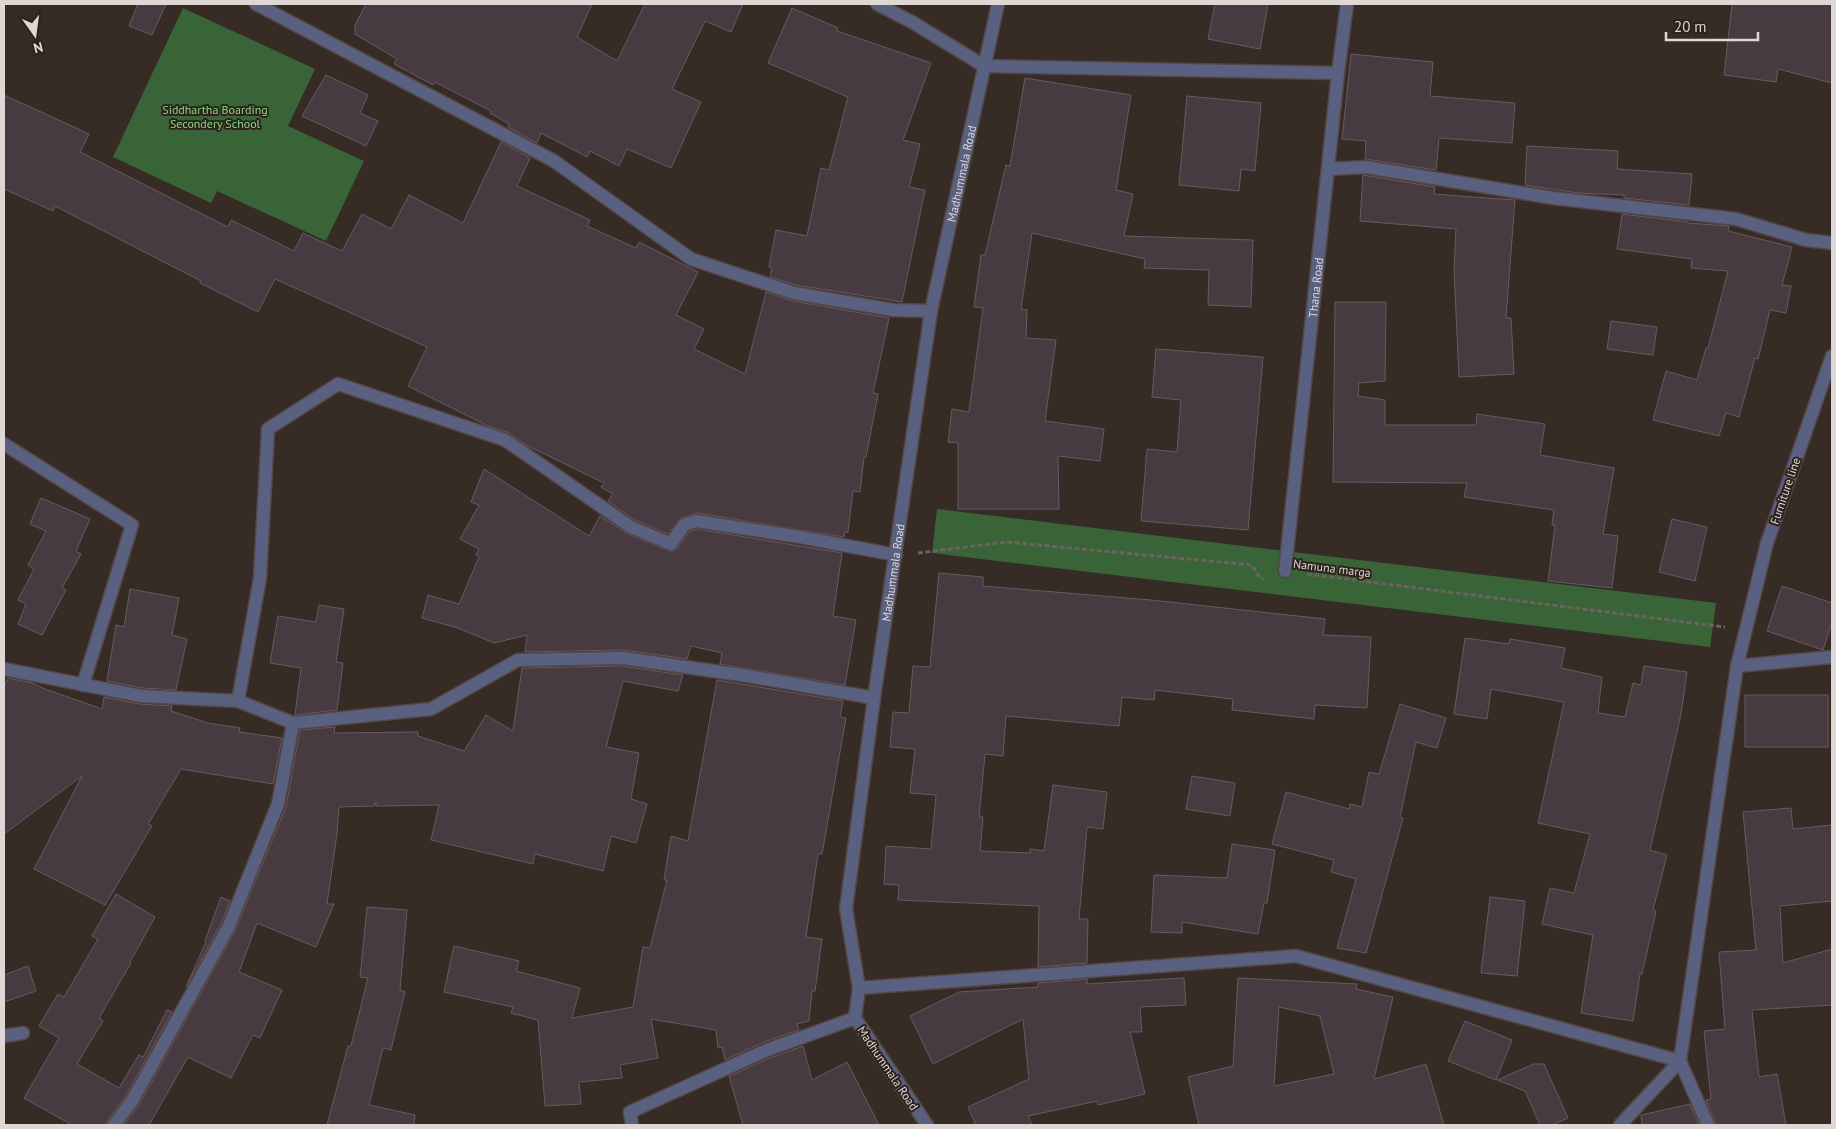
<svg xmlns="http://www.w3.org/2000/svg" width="1836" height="1129" viewBox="0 0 1836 1129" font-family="'PT Sans',sans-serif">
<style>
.green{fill:#386438}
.building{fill:#473a40;stroke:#695a61;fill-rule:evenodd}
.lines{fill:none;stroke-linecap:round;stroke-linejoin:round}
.minor-casing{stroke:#524742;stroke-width:15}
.path{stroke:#6d635e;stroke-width:3;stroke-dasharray:5 2.5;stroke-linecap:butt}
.minor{stroke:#5a607f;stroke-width:12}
.labels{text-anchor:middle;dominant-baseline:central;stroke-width:4;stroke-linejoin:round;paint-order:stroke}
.park-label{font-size:12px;fill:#85da85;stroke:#2d221c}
.street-label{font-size:12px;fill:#dfd7d3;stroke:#2d221c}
</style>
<rect width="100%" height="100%" fill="#372b26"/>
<!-- green -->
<path class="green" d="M 183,8 L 315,69 L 288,126 L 364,161 L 326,241 L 217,191 L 211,203 L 113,157 Z
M 937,509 L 1716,603 L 1710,647 L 932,553 Z"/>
<!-- building -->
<path class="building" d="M 138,4 L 166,4 L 152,35 L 129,26 Z
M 366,4 L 592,4 L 577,37 L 617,61 L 645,4 L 743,4 L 731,32 L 705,21 L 672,89 L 701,102 L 671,168 L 627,149 L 619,166 L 590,151 L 587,157 L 541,133 L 537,143 L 508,127 L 509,124 L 490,113 L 491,111 L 435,82 L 433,85 L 394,64 L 397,59 L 355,34 L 355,25 Z
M 1215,4 L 1268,4 L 1260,49 L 1208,39 Z
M 1732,4 L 1832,4 L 1832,83 L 1778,69 L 1776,82 L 1724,75 Z
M 792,8 L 838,28 L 837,31 L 931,63 L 903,140 L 920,144 L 909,187 L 925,190 L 902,302 L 796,285 L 770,277 L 772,268 L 769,267 L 776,230 L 807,236 L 821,168 L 829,170 L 848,97 L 768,63 Z
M 1351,54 L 1433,62 L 1430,96 L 1515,103 L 1512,143 L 1439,138 L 1436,170 L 1365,159 L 1366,141 L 1342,139 Z
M 326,75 L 368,95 L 360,113 L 378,121 L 366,146 L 302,116 Z
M 1025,78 L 1131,95 L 1116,190 L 1133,194 L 1124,236 L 1253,240 L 1251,307 L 1208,305 L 1209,270 L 1144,268 L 1145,259 L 1032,233 L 1021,309 L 1027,310 L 1026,338 L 1056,340 L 1045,421 L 1104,429 L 1100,461 L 1058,456 L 1059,509 L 958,509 L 958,443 L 948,442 L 952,409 L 969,412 L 983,308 L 974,307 L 981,255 L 985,255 L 1006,165 L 1010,166 Z
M 4,95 L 89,134 L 80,152 L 228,227 L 231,220 L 294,251 L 303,233 L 342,251 L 362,214 L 391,229 L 409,195 L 463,223 L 501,142 L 530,158 L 517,186 L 590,220 L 587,226 L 636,248 L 639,242 L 698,272 L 676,315 L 704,329 L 694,349 L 745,374 L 766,292 L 793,301 L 889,318 L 873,393 L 878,394 L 866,457 L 864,457 L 860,492 L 853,491 L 848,532 L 845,532 L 844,537 L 697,513 L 681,518 L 668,534 L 635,520 L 608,501 L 613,494 L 601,487 L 604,483 L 526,445 L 509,433 L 488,426 L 408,386 L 427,347 L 275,279 L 258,312 L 200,283 L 201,281 L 55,206 L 53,211 L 4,189 Z
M 1187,96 L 1261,103 L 1255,171 L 1241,169 L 1239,191 L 1179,185 Z
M 1527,146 L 1618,151 L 1617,169 L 1692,174 L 1689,205 L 1624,198 L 1624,195 L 1578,193 L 1525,185 Z
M 1363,175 L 1435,187 L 1434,194 L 1515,200 L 1506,318 L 1511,318 L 1514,374 L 1459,377 L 1454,269 L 1456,229 L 1360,221 Z
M 1622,214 L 1688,222 L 1688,223 L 1729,226 L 1728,231 L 1792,247 L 1782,285 L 1791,286 L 1786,313 L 1770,310 L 1758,359 L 1755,358 L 1739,417 L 1726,413 L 1719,436 L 1653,420 L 1666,371 L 1697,380 L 1706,348 L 1708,348 L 1728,271 L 1691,268 L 1692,259 L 1617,249 Z
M 1335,302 L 1386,302 L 1385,381 L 1359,383 L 1358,396 L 1385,400 L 1385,425 L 1476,425 L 1477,414 L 1545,424 L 1540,455 L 1614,468 L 1603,534 L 1618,536 L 1612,588 L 1548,581 L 1555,525 L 1552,525 L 1554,510 L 1464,497 L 1467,483 L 1333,482 Z
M 1611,321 L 1657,327 L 1653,355 L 1607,349 Z
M 1156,349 L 1263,357 L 1248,530 L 1141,521 L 1147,449 L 1177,452 L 1181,400 L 1152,397 Z
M 484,469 L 589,536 L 600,516 L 628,534 L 671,552 L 677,549 L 689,532 L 697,529 L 842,553 L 833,616 L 856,620 L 845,685 L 720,664 L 722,653 L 691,646 L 687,659 L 623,650 L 525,652 L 527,635 L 494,643 L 458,628 L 422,618 L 428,595 L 459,604 L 479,557 L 476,555 L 479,549 L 460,539 L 479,505 L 471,502 Z
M 41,498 L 90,519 L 76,551 L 81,554 L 62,588 L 66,590 L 42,635 L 18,624 L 26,604 L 18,600 L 34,569 L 28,565 L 46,531 L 30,524 Z
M 1672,519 L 1707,527 L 1695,581 L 1659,572 Z
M 939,573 L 983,577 L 983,586 L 1151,600 L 1325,619 L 1323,635 L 1371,637 L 1367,708 L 1315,705 L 1314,719 L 1232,710 L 1233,699 L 1155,690 L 1154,700 L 1122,697 L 1119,726 L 1006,716 L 1003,756 L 985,754 L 979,817 L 983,817 L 980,851 L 1030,853 L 1030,849 L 1044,851 L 1053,785 L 1107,792 L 1103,829 L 1087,827 L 1079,919 L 1088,919 L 1087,963 L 1038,967 L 1039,906 L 898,900 L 899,885 L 884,884 L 886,846 L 931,849 L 936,795 L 910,793 L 915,749 L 890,747 L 893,712 L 909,713 L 913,666 L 930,667 Z
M 1782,586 L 1832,603 L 1832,622 L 1823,650 L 1767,631 Z
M 130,589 L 179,598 L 172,635 L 187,639 L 176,690 L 142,688 L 107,681 L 116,625 L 124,627 Z
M 319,605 L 344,609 L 336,662 L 343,663 L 337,710 L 295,715 L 301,668 L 270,663 L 278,616 L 316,622 Z
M 1465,638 L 1509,644 L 1510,639 L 1565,648 L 1561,668 L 1602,677 L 1598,713 L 1625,717 L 1633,683 L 1641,685 L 1644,666 L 1687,672 L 1681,714 L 1650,850 L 1667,855 L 1653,910 L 1656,911 L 1642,974 L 1640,974 L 1633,1021 L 1581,1013 L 1593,935 L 1542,924 L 1550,888 L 1574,893 L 1590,834 L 1538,823 L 1564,702 L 1491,689 L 1487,719 L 1454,714 Z
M 622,666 L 683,675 L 678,691 L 623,681 L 606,747 L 639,753 L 631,799 L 647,804 L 636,843 L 611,836 L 603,871 L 535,854 L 533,864 L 431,840 L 439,805 L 376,806 L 376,802 L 374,806 L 339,807 L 337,833 L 327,904 L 334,904 L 316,947 L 257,923 L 239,972 L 282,990 L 260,1038 L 253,1035 L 231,1078 L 188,1057 L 149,1125 L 124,1125 L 139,1105 L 235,931 L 286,807 L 300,730 L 335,727 L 334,733 L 418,732 L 418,736 L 464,751 L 486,715 L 513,731 L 522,668 Z
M 8,678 L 32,683 L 45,689 L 102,709 L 104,697 L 139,704 L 172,706 L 171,711 L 208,723 L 240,728 L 239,732 L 282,738 L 273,784 L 181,769 L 148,824 L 152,826 L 105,905 L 34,869 L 82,776 L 4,834 L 4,687 Z
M 717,680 L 843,701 L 840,717 L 846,718 L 822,854 L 818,854 L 806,937 L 822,939 L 815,991 L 812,991 L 809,1021 L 797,1024 L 799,1030 L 764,1042 L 725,1060 L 722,1047 L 718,1048 L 716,1030 L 651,1019 L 658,1058 L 620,1065 L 622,1078 L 579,1082 L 581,1104 L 545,1106 L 538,1020 L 511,1013 L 513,1007 L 444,992 L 454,946 L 519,961 L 516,971 L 580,988 L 572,1018 L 633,1007 L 643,947 L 650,948 L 667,880 L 664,880 L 671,836 L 688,841 Z
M 1745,695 L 1828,695 L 1828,747 L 1745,747 Z
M 1400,704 L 1446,718 L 1437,748 L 1416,742 L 1400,817 L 1403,818 L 1366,953 L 1337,948 L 1356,879 L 1331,872 L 1334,860 L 1272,844 L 1286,792 L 1349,809 L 1350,804 L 1362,807 L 1369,772 L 1379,774 Z
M 1192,776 L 1235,783 L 1230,816 L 1186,809 Z
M 1791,808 L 1793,829 L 1832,825 L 1832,901 L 1780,906 L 1783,963 L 1832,949 L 1832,1005 L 1752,1010 L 1759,1077 L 1777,1074 L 1786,1125 L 1716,1125 L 1706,1100 L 1711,1099 L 1704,1031 L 1725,1029 L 1719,952 L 1756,950 L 1743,812 Z
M 1232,844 L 1275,850 L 1267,903 L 1264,903 L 1258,934 L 1182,922 L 1182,933 L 1151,932 L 1154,875 L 1227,878 Z
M 116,894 L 155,917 L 130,962 L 131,963 L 99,1018 L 103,1021 L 77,1064 L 119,1088 L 139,1055 L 143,1057 L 167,1010 L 172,1012 L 125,1097 L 108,1120 L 106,1125 L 72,1125 L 24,1098 L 59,1038 L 39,1026 L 58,994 L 64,997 L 98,939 L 92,936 Z
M 221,897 L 230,901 L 221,924 L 186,987 L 206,942 L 205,941 Z
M 1490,897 L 1525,901 L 1517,976 L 1481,973 Z
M 367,907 L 407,910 L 400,990 L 405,992 L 391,1050 L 383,1048 L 369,1105 L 415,1115 L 414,1125 L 327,1125 L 348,1046 L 351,1046 L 368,978 L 360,977 Z
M 28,966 L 36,991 L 4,1002 L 4,975 Z
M 1184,978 L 1186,1005 L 1140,1007 L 1142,1032 L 1130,1032 L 1145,1094 L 1098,1105 L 1097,1101 L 1028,1116 L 1032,1125 L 976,1125 L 968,1107 L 1029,1079 L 1023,1019 L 933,1064 L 910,1016 L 959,992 L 1038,987 L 1038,983 L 1087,979 L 1087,984 Z
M 1238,978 L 1357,984 L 1356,989 L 1393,997 L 1374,1079 L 1426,1064 L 1444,1125 L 1199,1125 L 1188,1077 L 1233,1066 ZM 1279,1007 L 1320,1016 L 1334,1074 L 1274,1086 Z
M 1465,1021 L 1512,1040 L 1496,1080 L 1448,1061 Z
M 803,1046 L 812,1080 L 847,1062 L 879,1125 L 743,1125 L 729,1076 L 770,1058 Z
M 1534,1064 L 1544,1064 L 1568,1118 L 1552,1125 L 1540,1125 L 1525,1091 L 1497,1080 Z
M 1690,1104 L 1699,1125 L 1642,1125 L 1641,1115 Z"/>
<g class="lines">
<!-- minor casing -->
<g class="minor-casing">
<g id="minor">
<path d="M 256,4 L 554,161 L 691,259 L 794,293 L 893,310 L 931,311"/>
<path d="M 877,4 L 912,22 L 984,66 L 1338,73"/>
<path d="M 1328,169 L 1366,167 L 1553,198 L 1736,219 L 1806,240 L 1832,243"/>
<path d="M 1832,356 L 1767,543 L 1737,666 L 1832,657"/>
<path d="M 4,444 L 132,525 L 83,685"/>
<path id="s1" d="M 1285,571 L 1338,73 L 1347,4"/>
<path d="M 4,669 L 141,696 L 238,701 L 293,723 L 431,709 L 518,660 L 623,658 L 748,676 L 874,698"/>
<path d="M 238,701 L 260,578 L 268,429 L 338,384 L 505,440 L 631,527 L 671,544 L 684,525 L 696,521 L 800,537 L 896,555"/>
<path d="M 859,988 L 1296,956 L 1680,1061 L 1708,1125"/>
<path d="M 4,1036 L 23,1033"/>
<path d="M 114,1125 L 132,1101 L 228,928 L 278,804 L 293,723"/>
<path d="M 632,1125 L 630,1112 L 767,1050 L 855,1018"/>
<path id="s2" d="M 927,1125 L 855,1018 L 859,988 L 846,909 L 874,698 L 931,311 L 998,4"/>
<path d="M 1620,1125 L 1680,1061 L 1737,666"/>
</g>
</g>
<!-- path -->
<path class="path" d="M 918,553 L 1006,542 L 1252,565 L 1260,578 L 1264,579
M 1307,574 L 1725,627"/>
<!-- minor -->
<use href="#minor" class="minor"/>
</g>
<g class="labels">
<!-- park labels -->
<g class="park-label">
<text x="215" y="109">Siddhartha Boarding<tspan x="215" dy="14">Secondery School</tspan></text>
</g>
<!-- street labels -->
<g class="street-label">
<text stroke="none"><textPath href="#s2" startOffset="984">Madhummala Road</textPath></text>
<text stroke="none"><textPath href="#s1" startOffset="285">Thana Road</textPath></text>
<text transform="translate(1785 491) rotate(-71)">Furniture line</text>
<text transform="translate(1332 568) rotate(7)">Namuna marga</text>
<text stroke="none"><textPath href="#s2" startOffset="579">Madhummala Road</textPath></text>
<text transform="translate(888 1068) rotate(56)">Madhummala Road</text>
</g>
</g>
<!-- border -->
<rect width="1836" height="1129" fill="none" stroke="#dfd7d3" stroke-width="10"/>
<!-- north arrow -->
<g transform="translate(35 35) rotate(166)" stroke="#2d221c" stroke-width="4" paint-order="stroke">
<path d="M0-4L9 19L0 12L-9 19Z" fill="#dfd7d3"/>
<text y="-8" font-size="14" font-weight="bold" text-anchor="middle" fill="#dfd7d3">N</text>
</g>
<!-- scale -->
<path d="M1666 32v8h92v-8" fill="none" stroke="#dfd7d3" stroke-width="2.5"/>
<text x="1674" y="32" font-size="15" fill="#dfd7d3" stroke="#2d221c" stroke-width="4" paint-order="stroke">20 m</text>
</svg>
